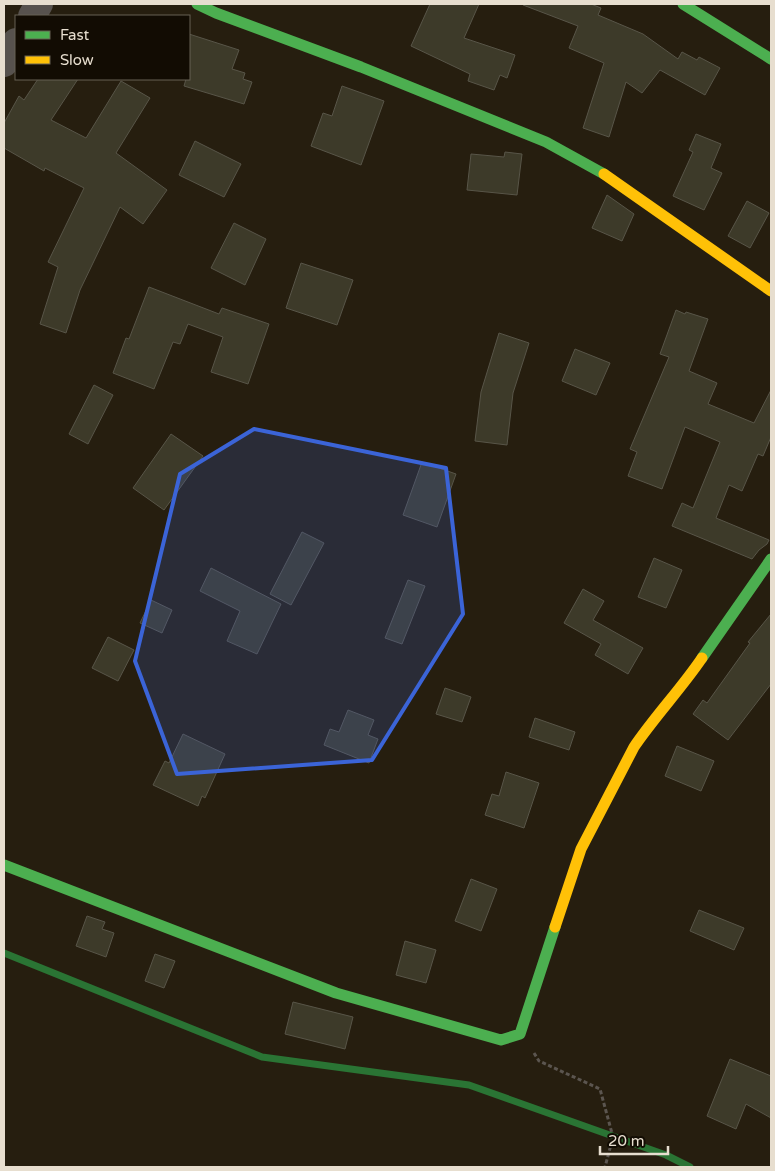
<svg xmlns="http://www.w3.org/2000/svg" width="775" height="1171" viewBox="0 0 775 1171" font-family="'Varela Round',sans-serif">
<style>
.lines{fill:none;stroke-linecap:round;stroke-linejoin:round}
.stream{stroke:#2a7434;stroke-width:7}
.building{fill:#3d3a29;stroke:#585548}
.path{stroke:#5b554f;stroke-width:3;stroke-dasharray:4 2.5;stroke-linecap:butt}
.street{stroke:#57524e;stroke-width:28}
.fast{stroke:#4caf50;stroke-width:11}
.slow{stroke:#ffc107;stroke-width:11}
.marked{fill:#3b64d7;fill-opacity:0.2;stroke:#3b64d7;stroke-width:4;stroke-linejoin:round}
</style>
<rect width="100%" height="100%" fill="#261e0f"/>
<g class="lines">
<!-- stream -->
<path class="stream" d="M 4,953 L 262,1057 L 469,1085 L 666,1155 L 690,1167"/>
</g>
<!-- building -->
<path class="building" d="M 430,4 L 479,4 L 464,38 L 515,55 L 507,78 L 500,75 L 494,90 L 468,81 L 470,74 L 411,46 Z
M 524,4 L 591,4 L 601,8 L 598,15 L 643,34 L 678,59 L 682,52 L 697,60 L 699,57 L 720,68 L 705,95 L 660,70 L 642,93 L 626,82 L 609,137 L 583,128 L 604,63 L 569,48 L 578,26 L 523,5 Z
M 189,34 L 239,50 L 232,69 L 245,73 L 243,79 L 252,82 L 244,104 L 184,86 L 186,79 L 189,79 Z
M 38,79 L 78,79 L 51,120 L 86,138 L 121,81 L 150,98 L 116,153 L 167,190 L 143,224 L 120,207 L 80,290 L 66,333 L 40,324 L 58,267 L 48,262 L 84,188 L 45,168 L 44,171 L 4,148 L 4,123 L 19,96 L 24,100 Z
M 342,86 L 384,101 L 361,165 L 311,146 L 323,113 L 332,116 Z
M 696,134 L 721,144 L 711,168 L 722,173 L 704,210 L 673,196 L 693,152 L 689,150 Z
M 195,141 L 241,164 L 224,197 L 179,175 Z
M 505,152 L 522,154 L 517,195 L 467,190 L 471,154 L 504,157 Z
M 607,195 L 634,214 L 622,241 L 592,228 Z
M 747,201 L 769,213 L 750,248 L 728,236 Z
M 234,223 L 266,239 L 245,285 L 211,268 Z
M 301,263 L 353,280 L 337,325 L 286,308 Z
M 149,287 L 219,314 L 222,308 L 269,324 L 248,384 L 211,372 L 223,337 L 188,324 L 180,344 L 173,342 L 154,389 L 113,373 L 126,338 L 129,339 Z
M 676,310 L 685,314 L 686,312 L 708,319 L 689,371 L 717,383 L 708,404 L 754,423 L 771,390 L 771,437 L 763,456 L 758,454 L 742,491 L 729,485 L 716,518 L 769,540 L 767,544 L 759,550 L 752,559 L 672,526 L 682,503 L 693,508 L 720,442 L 685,427 L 662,489 L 628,476 L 637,452 L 630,449 L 669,357 L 660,354 Z
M 499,333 L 529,343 L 513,393 L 507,445 L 475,441 L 481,392 Z
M 575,349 L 610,363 L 596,395 L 562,381 Z
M 94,385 L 113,395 L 88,444 L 69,434 Z
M 171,434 L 203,456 L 164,510 L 133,488 Z
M 422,462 L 456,474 L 437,527 L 403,515 Z
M 302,532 L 324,543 L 291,605 L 270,594 Z
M 654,558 L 682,570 L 666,608 L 638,597 Z
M 211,568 L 281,604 L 257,654 L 227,641 L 240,611 L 200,591 Z
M 408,580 L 425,586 L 402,644 L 385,638 Z
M 583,589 L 604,601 L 593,620 L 643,648 L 628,674 L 595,655 L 601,644 L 564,623 Z
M 151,600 L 172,610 L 162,633 L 140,623 Z
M 771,614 L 771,684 L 728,740 L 693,714 L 703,700 L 707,703 L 750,643 L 748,642 Z
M 108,637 L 134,650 L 118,681 L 92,668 Z
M 445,688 L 471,697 L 462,722 L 436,714 Z
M 348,710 L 374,720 L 368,735 L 378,739 L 369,763 L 324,745 L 330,729 L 339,732 Z
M 535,718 L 575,732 L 569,750 L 529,737 Z
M 183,734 L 225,754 L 205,798 L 202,796 L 198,806 L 153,785 L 165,761 L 169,763 Z
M 677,746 L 714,761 L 701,791 L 665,776 Z
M 506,772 L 539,783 L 524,828 L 485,815 L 492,794 L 499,796 Z
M 471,879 L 497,889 L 481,931 L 455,921 Z
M 699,910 L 744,928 L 734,950 L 690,931 Z
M 87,916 L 105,922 L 102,929 L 114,933 L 106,957 L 76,946 Z
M 405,941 L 436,950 L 426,983 L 396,975 Z
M 155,954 L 175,961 L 164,988 L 145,981 Z
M 293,1002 L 353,1017 L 345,1049 L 285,1034 Z
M 730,1059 L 771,1076 L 771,1118 L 746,1104 L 736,1129 L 707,1116 Z"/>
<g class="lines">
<!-- path -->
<path class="path" d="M 534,1053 L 539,1061 L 600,1089 L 613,1137 L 605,1167"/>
<!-- street -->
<path class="street" d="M 32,16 L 39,4
M 4,63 L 16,42"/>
<!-- fast -->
<path class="fast" d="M 197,4 L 216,13 L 361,67 L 546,142 L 604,174
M 683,4 L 771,59
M 702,658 L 771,559
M 4,865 L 336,993 L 501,1040 L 520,1034 L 555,927"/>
<!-- slow -->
<path class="slow" d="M 604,174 L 771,291
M 555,927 L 581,849 L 634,747 C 655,716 681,689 702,658"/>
</g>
<!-- marked area -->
<path class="marked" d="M 254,429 L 446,468 L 463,614 L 372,760 L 177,774 L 135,661 L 180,474 Z"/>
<!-- border -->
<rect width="775" height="1171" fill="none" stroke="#e7decf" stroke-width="10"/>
<!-- legend -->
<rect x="15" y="15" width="175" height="65" fill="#120c03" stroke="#676055"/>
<rect x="25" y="31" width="25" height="8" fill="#4caf50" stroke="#676055"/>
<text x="60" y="40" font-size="15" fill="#e7decf">Fast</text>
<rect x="25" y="56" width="25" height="8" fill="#ffc107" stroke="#676055"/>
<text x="60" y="65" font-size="15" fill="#e7decf">Slow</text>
<!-- scale -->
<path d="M600 1146v8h68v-8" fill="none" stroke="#e7decf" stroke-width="2.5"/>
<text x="608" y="1146" font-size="15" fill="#e7decf" stroke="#120c03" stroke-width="4" paint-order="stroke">20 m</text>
</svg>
